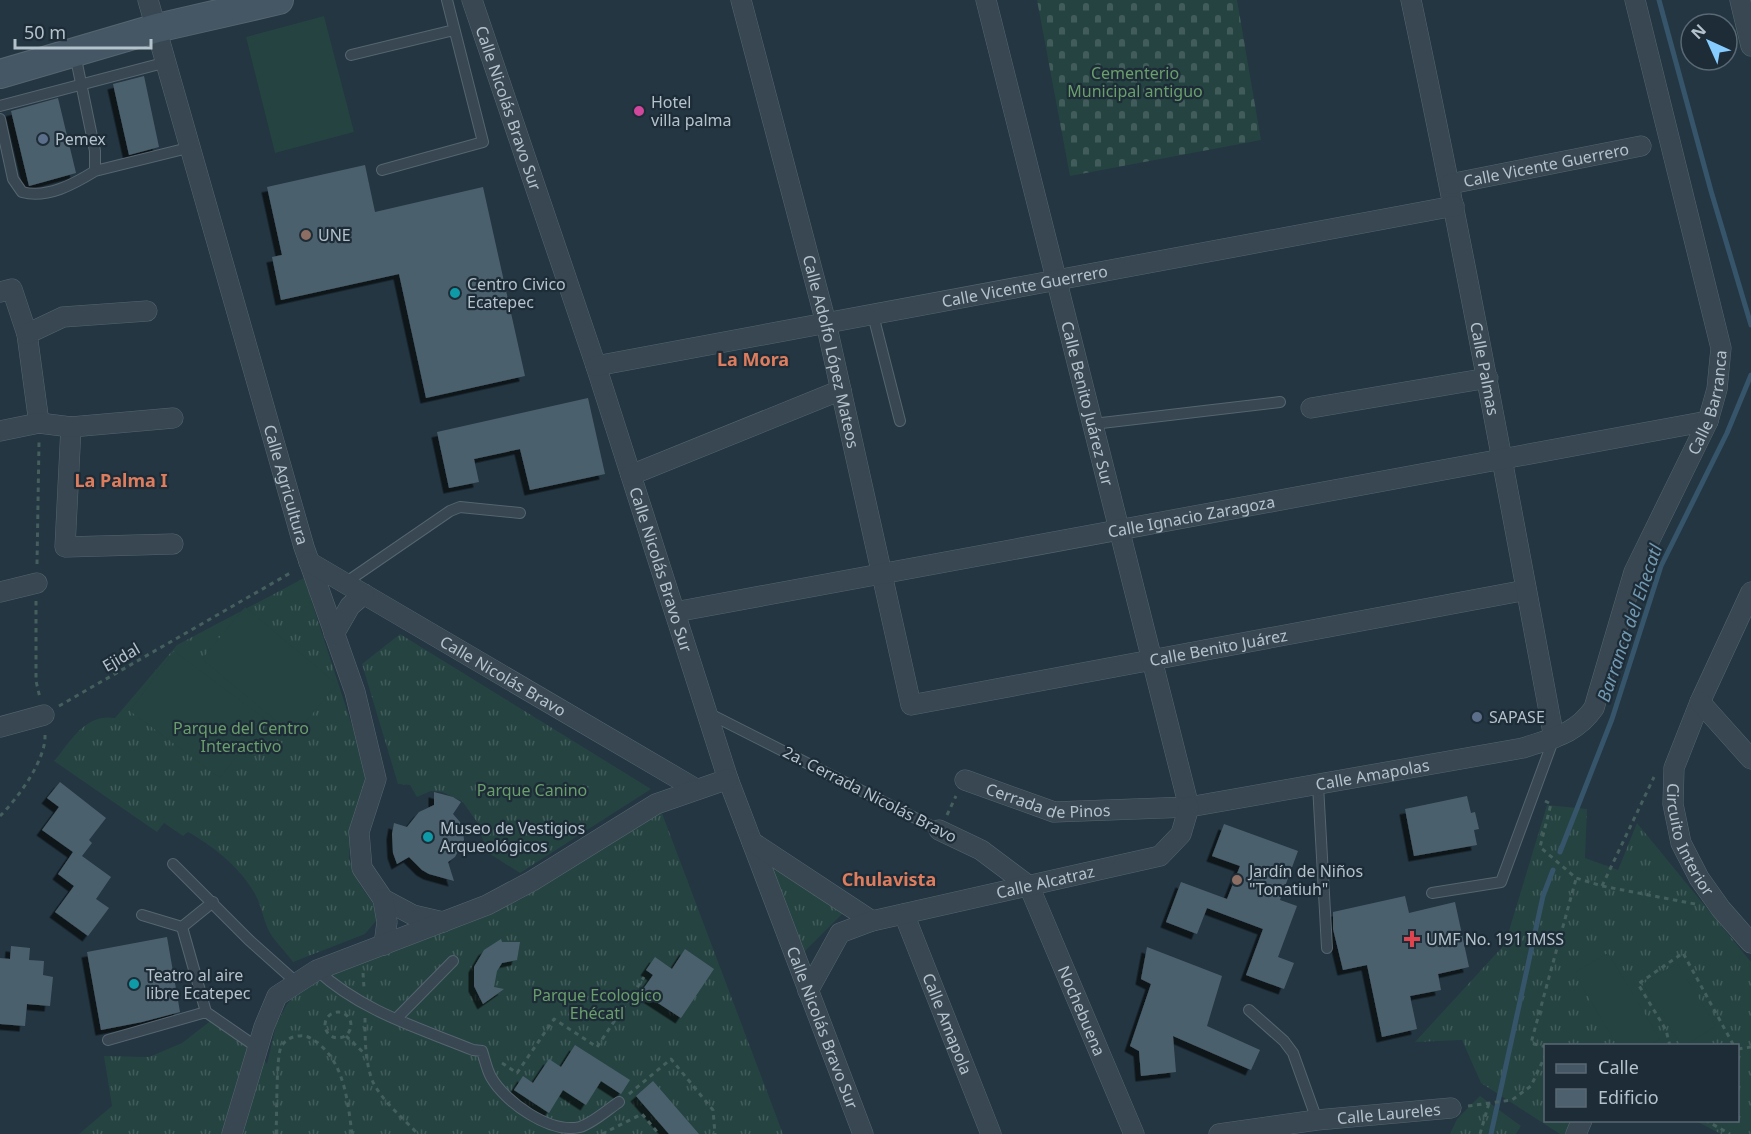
<svg xmlns="http://www.w3.org/2000/svg" width="1751" height="1134" viewBox="0 0 1751 1134" font-family="'Noto Sans',sans-serif">
<style>
.grass{fill:url(#grass-tufts)}
.cemetery{fill:url(#cemetery-stones)}
.pitch{fill:#254341}
.lines{fill:none;stroke-linecap:round;stroke-linejoin:round}
.stream{stroke:#36556a;stroke-width:5}
.building{fill:#4c606d;filter:url(#shadow)}
.service-casing{stroke:#56656f;stroke-width:12}
.minor-casing{stroke:#56656f;stroke-width:21}
.secondary-casing{stroke:#56656f;stroke-width:30}
.path{stroke:#445f5d;stroke-width:3;stroke-dasharray:4.5 4.5;stroke-linecap:butt}
.service{stroke:#384751;stroke-width:10}
.minor{stroke:#384751;stroke-width:20}
.secondary{stroke:#455765;stroke-width:28}
.hotel-dot{fill:#d1479c;stroke:#1d2c37;stroke-width:2}
.service-dot{fill:#5c6f8a;stroke:#1d2c37;stroke-width:2}
.education-dot{fill:#8d6e63;stroke:#1d2c37;stroke-width:2}
.culture-dot{fill:#0f9aa8;stroke:#1d2c37;stroke-width:2}
.health-dot{fill:#e0444e;stroke:#1d2c37;stroke-width:2}
.labels{text-anchor:middle;dominant-baseline:central;stroke-width:4.5;stroke-linejoin:round;paint-order:stroke}
.park-label{font-size:16px;fill:#6a9f6c;stroke:#1d2c37}
.poi-label{font-size:16px;fill:#b4c2cc;stroke:#1d2c37;text-anchor:start}
.street-label{font-size:16px;fill:#b4c2cc;stroke:#1d2c37}
.neighbourhood-label{font-size:18px;font-weight:bold;fill:#de7d5e;stroke:#1d2c37}
.water-label{font-size:18px;font-style:italic;fill:#7299b1;stroke:#1d2c37}
</style>
<defs>
<pattern id="grass-tufts" width="24" height="20" patternUnits="userSpaceOnUse" patternTransform="scale(1.5)"><rect width="24" height="20" fill="#254341"/><path d="M3 7l-1-3M5 7V3M7 7l1-3M15 17l-1-3M17 17v-4M19 17l1-3" fill="none" stroke="#425c5b"/></pattern>
<pattern id="cemetery-stones" width="16" height="16" patternUnits="userSpaceOnUse" patternTransform="scale(1.5)"><rect width="16" height="16" fill="#254341"/><path d="M2 7V4a2 2 0 0 1 4 0v3zM10 15v-3a2 2 0 0 1 4 0v3z" fill="#425c5b"/></pattern>
<filter id="shadow"><feDropShadow dx="-5.5" dy="5.5" stdDeviation="0" flood-color="#0009"/></filter>
</defs>
<rect width="100%" height="100%" fill="#233642"/>
<!-- grass -->
<path class="grass" d="M 304,578 L 369,778 L 351,826 L 349,859 L 360,885 L 381,915 L 365,934 L 293,962 C 286,952 276,943 270,933 C 263,921 262,906 255,894 C 240,867 214,847 188,832 L 183,836 L 164,823 L 157,832 L 54,761 C 71,741 85,713 115,718 L 177,645 Z
M 400,634 L 651,789 L 520,873 L 487,852 L 477,822 L 462,801 L 442,792 L 431,791 L 417,797 L 410,785 L 398,784 L 362,664 Z
M 1547,805 L 1587,809 L 1585,858 L 1618,870 L 1637,823 L 1751,962 L 1751,1134 L 1721,1134 L 1696,1121 L 1738,1120 L 1738,1046 L 1546,1046 L 1546,1120 L 1573,1121 L 1567,1134 L 1560,1134 L 1481,1083 L 1462,1040 L 1415,1042 L 1505,944 Z
M 660,808 L 783,1134 L 79,1134 L 112,1106 L 104,1056 L 149,1057 L 182,1043 L 213,1019 L 250,1043 L 267,1064 L 276,1025 L 287,1004 L 303,987 L 337,968 L 520,900 Z
M 768,866 L 844,912 L 801,955 Z
M 1480,1096 L 1521,1126 L 1516,1134 L 1450,1134 L 1457,1119 Z"/>
<!-- cemetery -->
<path class="cemetery" d="M 1037,0 L 1237,0 L 1261,140 L 1070,176 Z"/>
<!-- pitch -->
<path class="pitch" d="M 324,16 L 354,132 L 275,153 L 246,37 Z
M 245,607 L 337,684 L 294,736 L 202,659 Z
M 174,651 L 265,719 L 220,778 L 130,711 Z
M 1608,953 L 1660,1039 L 1649,1045 L 1617,1045 L 1574,973 Z
M 1677,963 L 1716,1026 L 1685,1045 L 1681,1045 L 1643,984 Z"/>
<g class="lines">
<!-- stream -->
<path class="stream" d="M 1659,0 L 1711,191 L 1751,325
M 1560,852 L 1612,719 L 1661,566 L 1727,433 L 1751,375
M 1491,1134 L 1543,896 L 1553,870"/>
</g>
<!-- building -->
<path class="building" d="M 144,76 L 159,147 L 129,155 L 113,84 Z
M 58,98 L 76,173 L 29,186 L 11,111 Z
M 365,165 L 375,212 L 483,187 L 525,376 L 426,398 L 399,274 L 281,300 L 272,257 L 282,255 L 267,187 Z
M 588,398 L 605,474 L 530,490 L 520,449 L 474,459 L 479,482 L 449,488 L 437,432 Z
M 60,782 L 106,818 L 89,840 L 92,843 L 82,856 L 111,877 L 96,899 L 109,908 L 88,936 L 55,912 L 74,886 L 58,874 L 73,852 L 42,830 L 59,807 L 47,798 Z
M 434,792 L 453,797 L 461,802 L 453,814 L 460,822 L 463,831 L 464,840 L 455,857 L 448,862 L 454,881 L 429,874 L 422,870 L 409,857 L 397,864 L 393,853 L 392,834 L 394,823 L 407,827 L 419,812 L 434,805 Z
M 1467,796 L 1471,813 L 1475,812 L 1479,829 L 1474,830 L 1477,845 L 1414,856 L 1405,809 Z
M 1224,824 L 1298,851 L 1280,900 L 1297,906 L 1278,957 L 1294,963 L 1284,989 L 1246,975 L 1263,929 L 1207,908 L 1197,934 L 1166,922 L 1181,882 L 1227,899 L 1240,866 L 1212,856 Z
M 1405,896 L 1409,913 L 1455,902 L 1469,967 L 1438,974 L 1441,990 L 1410,996 L 1417,1029 L 1382,1037 L 1367,965 L 1343,970 L 1333,929 L 1333,912 Z
M 167,937 L 180,1012 L 142,1022 L 101,1030 L 87,952 Z
M 501,939 L 502,942 L 520,942 L 517,960 L 502,963 L 497,971 L 494,987 L 504,989 L 483,1004 L 474,986 L 474,967 L 484,950 Z
M 11,946 L 30,948 L 29,960 L 44,961 L 43,975 L 53,977 L 50,1006 L 27,1004 L 25,1026 L 0,1024 L 0,958 L 10,959 Z
M 1147,947 L 1222,976 L 1207,1026 L 1260,1050 L 1251,1070 L 1173,1036 L 1176,1072 L 1141,1076 L 1139,1051 L 1130,1046 L 1151,984 L 1141,979 Z
M 685,949 L 714,969 L 681,1018 L 641,992 L 653,975 L 646,970 L 655,957 L 672,969 Z
M 575,1045 L 630,1080 L 621,1094 L 601,1081 L 586,1105 L 563,1090 L 549,1113 L 514,1090 L 523,1076 L 533,1083 L 549,1059 L 561,1067 Z
M 653,1081 L 699,1134 L 669,1134 L 636,1096 Z"/>
<g class="lines">
<!-- service casing -->
<g class="service-casing">
<path id="service" d="M 351,55 L 454,30
M 0,106 L 167,62
M 0,119 L 13,179 L 22,192 C 47,199 74,184 95,171 L 95,151 L 75,54
M 382,170 L 483,142 L 447,0
M 95,171 L 192,147
M 873,315 L 900,421
M 1093,424 L 1280,402
M 345,583 L 450,511 L 460,507 L 520,513
M 706,712 L 939,830
M 1318,785 L 1327,948
M 173,864 L 249,940 L 296,982
M 1432,893 L 1501,882 L 1554,738
M 213,902 L 182,927 L 206,1012 L 258,1048
M 142,915 L 182,927
M 317,970 C 361,1011 419,1028 473,1050 L 482,1051 C 485,1060 487,1070 491,1077 C 505,1102 550,1134 580,1127 C 593,1123 607,1110 619,1102
M 1249,1010 L 1284,1041 L 1293,1053 L 1317,1120
M 396,1019 L 453,961
M 108,1040 L 206,1012"/>
</g>
<!-- minor casing -->
<g class="minor-casing">
<g id="minor">
<path id="s1" d="M 148,0 L 304,547 L 355,692 L 376,779 L 359,832 L 362,868 L 383,899 L 413,915 L 443,922"/>
<path id="s2" d="M 472,0 L 596,366 L 728,779 L 863,1134"/>
<path id="s3" d="M 741,0 L 826,323 L 911,705 L 1526,590"/>
<path id="s4" d="M 986,0 L 1189,807"/>
<path id="s5" d="M 1411,0 C 1463,245 1508,491 1554,738"/>
<path d="M 1740,0 L 1751,46"/>
<path id="s6" d="M 1450,184 L 1641,146"/>
<path d="M 0,292 L 12,289 L 27,334 L 39,423"/>
<path d="M 27,334 L 63,317 L 147,311"/>
<path id="s7" d="M 596,366 L 1454,206"/>
<path d="M 1311,408 L 1488,378"/>
<path d="M 71,427 L 65,547 L 173,544"/>
<path d="M 0,431 L 39,423 L 71,427 L 173,418"/>
<path d="M 631,475 L 841,390"/>
<path id="s8" d="M 309,562 L 696,789"/>
<path d="M 0,592 L 37,583"/>
<path id="s9" d="M 1751,592 L 1700,702 L 1674,768 L 1673,804 L 1681,843 L 1699,878 L 1721,909 L 1751,943"/>
<path id="s10" d="M 675,612 L 1708,421"/>
<path d="M 334,634 L 350,606 L 364,594"/>
<path d="M 1700,702 L 1751,759"/>
<path d="M 0,727 L 44,715"/>
<path id="s11" d="M 965,780 L 1054,812 L 1189,807 L 1523,748 C 1552,738 1575,735 1594,708 L 1634,572 L 1708,421 L 1717,389 L 1721,348 L 1635,0"/>
<path id="s12" d="M 939,830 L 981,850 L 1029,886 L 1134,1134"/>
<path d="M 752,842 L 872,921"/>
<path d="M 383,899 L 387,922 L 384,945"/>
<path id="s13" d="M 904,914 L 991,1134"/>
<path id="s14" d="M 808,991 L 840,933 L 872,921 L 1160,856 L 1181,834 L 1189,807"/>
<path d="M 232,1134 L 264,1027 L 277,996 L 317,970 L 487,905 L 532,881 L 656,804 L 728,779"/>
<path id="s15" d="M 1219,1134 L 1317,1120 L 1451,1108"/>
<path d="M 1576,1134 L 1582,1120"/>
</g>
</g>
<!-- secondary casing -->
<g class="secondary-casing">
<path id="secondary" d="M 0,74 L 157,28 L 279,0"/>
</g>
<!-- path -->
<path class="path" d="M 37,564 L 39,442
M 36,601 L 36,681 L 40,698
M 59,706 L 292,572
M 1545,801 L 1551,804 L 1540,847 L 1576,878 L 1602,886 L 1695,904
M 947,815 L 956,796
M 0,816 C 18,798 46,760 45,735
M 1602,886 L 1654,777
M 363,973 L 364,988
M325 1025a13 13 0 1 1 26 0a13 13 0 1 1-26 0Z
M 365,1018 C 365,1039 365,1060 372,1080 C 381,1100 403,1118 418,1134
M 346,1036 L 365,1054
M 1670,1046 L 1666,1030 L 1638,984 L 1683,953 L 1734,1046
M 1546,1047 L 1531,1043 L 1576,879
M 1738,1049 L 1751,1047
M 502,1063 L 517,1073 L 554,1019 L 597,1047 L 644,977
M 629,1094 L 671,1059 L 713,1110 L 715,1134
M 1468,1106 L 1512,1100 L 1531,1086 L 1546,1054
M 1705,1120 L 1730,1134
M 276,1134 C 277,1118 276,1057 281,1047 C 285,1040 292,1036 300,1036 C 308,1035 314,1040 320,1045 C 345,1066 348,1104 352,1134
M 602,1134 L 642,1114 L 659,1134
M 1480,1134 L 1489,1103"/>
<!-- service -->
<use href="#service" class="service"/>
<!-- minor -->
<use href="#minor" class="minor"/>
<!-- secondary -->
<use href="#secondary" class="secondary"/>
</g>
<!-- markers -->
<circle class="hotel-dot" cx="639" cy="111" r="6"/>
<g class="service-dot">
<circle cx="43" cy="139" r="6"/>
<circle cx="1477" cy="717" r="6"/>
</g>
<g class="education-dot">
<circle cx="306" cy="235" r="6"/>
<circle cx="1237" cy="880" r="6"/>
</g>
<g class="culture-dot">
<circle cx="455" cy="293" r="6"/>
<circle cx="428" cy="837" r="6"/>
<circle cx="134" cy="984" r="6"/>
</g>
<path class="health-dot" d="M1409 930h6v6h6v6h-6v6h-6v-6h-6v-6h6z"/>
<g class="labels">
<!-- park labels -->
<g class="park-label">
<text x="1135" y="73">Cementerio<tspan x="1135" dy="18">Municipal antiguo</tspan></text>
<text x="241" y="728">Parque del Centro<tspan x="241" dy="18">Interactivo</tspan></text>
<text x="532" y="790">Parque Canino</text>
<text x="597" y="995">Parque Ecologico<tspan x="597" dy="18">Ehécatl</tspan></text>
</g>
<!-- poi labels -->
<g class="poi-label">
<text x="651" y="102">Hotel<tspan x="651" dy="18">villa palma</tspan></text>
<text x="55" y="139">Pemex</text>
<text x="318" y="235">UNE</text>
<text x="467" y="284">Centro Civico<tspan x="467" dy="18">Ecatepec</tspan></text>
<text x="1489" y="717">SAPASE</text>
<text x="440" y="828">Museo de Vestigios<tspan x="440" dy="18">Arqueológicos</tspan></text>
<text x="1249" y="871">Jardín de Niños<tspan x="1249" dy="18">"Tonatiuh"</tspan></text>
<text x="1426" y="939">UMF No. 191 IMSS</text>
<text x="146" y="975">Teatro al aire<tspan x="146" dy="18">libre Ecatepec</tspan></text>
</g>
<!-- street labels -->
<g class="street-label">
<text stroke="none"><textPath href="#s2" startOffset="114">Calle Nicolás Bravo Sur</textPath></text>
<text stroke="none"><textPath href="#s6" startOffset="98">Calle Vicente Guerrero</textPath></text>
<text stroke="none"><textPath href="#s7" startOffset="436">Calle Vicente Guerrero</textPath></text>
<text stroke="none"><textPath href="#s3" startOffset="363">Calle Adolfo López Mateos</textPath></text>
<text stroke="none"><textPath href="#s5" startOffset="376">Calle Palmas</textPath></text>
<text stroke="none"><textPath href="#s11" startOffset="980">Calle Barranca</textPath></text>
<text stroke="none"><textPath href="#s4" startOffset="416">Calle Benito Juárez Sur</textPath></text>
<text stroke="none"><textPath href="#s1" startOffset="504">Calle Agricultura</textPath></text>
<text stroke="none"><textPath href="#s10" startOffset="525">Calle Ignacio Zaragoza</textPath></text>
<text stroke="none"><textPath href="#s2" startOffset="600">Calle Nicolás Bravo Sur</textPath></text>
<text stroke="none"><textPath href="#s3" startOffset="1038">Calle Benito Juárez</textPath></text>
<text transform="translate(121 657) rotate(-30)">Ejidal</text>
<text stroke="none"><textPath href="#s8" startOffset="225">Calle Nicolás Bravo</textPath></text>
<text stroke="none"><textPath href="#s11" startOffset="416">Calle Amapolas</textPath></text>
<text transform="translate(870 794) rotate(27)">2a. Cerrada Nicolás Bravo</text>
<text stroke="none"><textPath href="#s11" startOffset="87">Cerrada de Pinos</textPath></text>
<text stroke="none"><textPath href="#s9" startOffset="267">Circuito Interior</textPath></text>
<text stroke="none"><textPath href="#s14" startOffset="278">Calle Alcatraz</textPath></text>
<text stroke="none"><textPath href="#s12" startOffset="242">Nochebuena</textPath></text>
<text stroke="none"><textPath href="#s13" startOffset="118">Calle Amapola</textPath></text>
<text stroke="none"><textPath href="#s2" startOffset="1086">Calle Nicolás Bravo Sur</textPath></text>
<text stroke="none"><textPath href="#s15" startOffset="171">Calle Laureles</textPath></text>
</g>
<!-- neighbourhood labels -->
<g class="neighbourhood-label">
<text x="753" y="359">La Mora</text>
<text x="121" y="480">La Palma I</text>
<text x="889" y="879">Chulavista</text>
</g>
<!-- water labels -->
<g class="water-label">
<text transform="translate(1629 623) rotate(-71)">Barranca del Ehecatl</text>
</g>
</g>
<!-- legend -->
<rect x="1544" y="1044" width="195" height="78" fill="#1d2c37" stroke="#596873" stroke-width="1.5"/>
<rect x="1556" y="1064" width="30" height="9" fill="#455765" stroke="#596873" stroke-width="1.5"/>
<text x="1598" y="1074" font-size="18" fill="#b4c2cc">Calle</text>
<rect x="1556" y="1089" width="30" height="18" fill="#4c606d" stroke="#596873" stroke-width="1.5"/>
<text x="1598" y="1104" font-size="18" fill="#b4c2cc">Edificio</text>
<!-- north arrow -->
<g transform="translate(1709 42) rotate(315)"><circle r="28" fill="#1d2c37" stroke="#596873" stroke-width="1.5"/>
<path d="M0-4.5L10 22L0 15L-10 22Z" fill="#86ccff"/>
<text y="-9" font-size="16" font-weight="bold" text-anchor="middle" fill="#b4c2cc">N</text>
</g>
<!-- scale -->
<path d="M15 39v9h136v-9" fill="none" stroke="#b4c2cc" stroke-width="3"/>
<text x="24" y="39" font-size="18" fill="#b4c2cc" stroke="#1d2c37" stroke-width="4.5" paint-order="stroke">50 m</text>
</svg>
